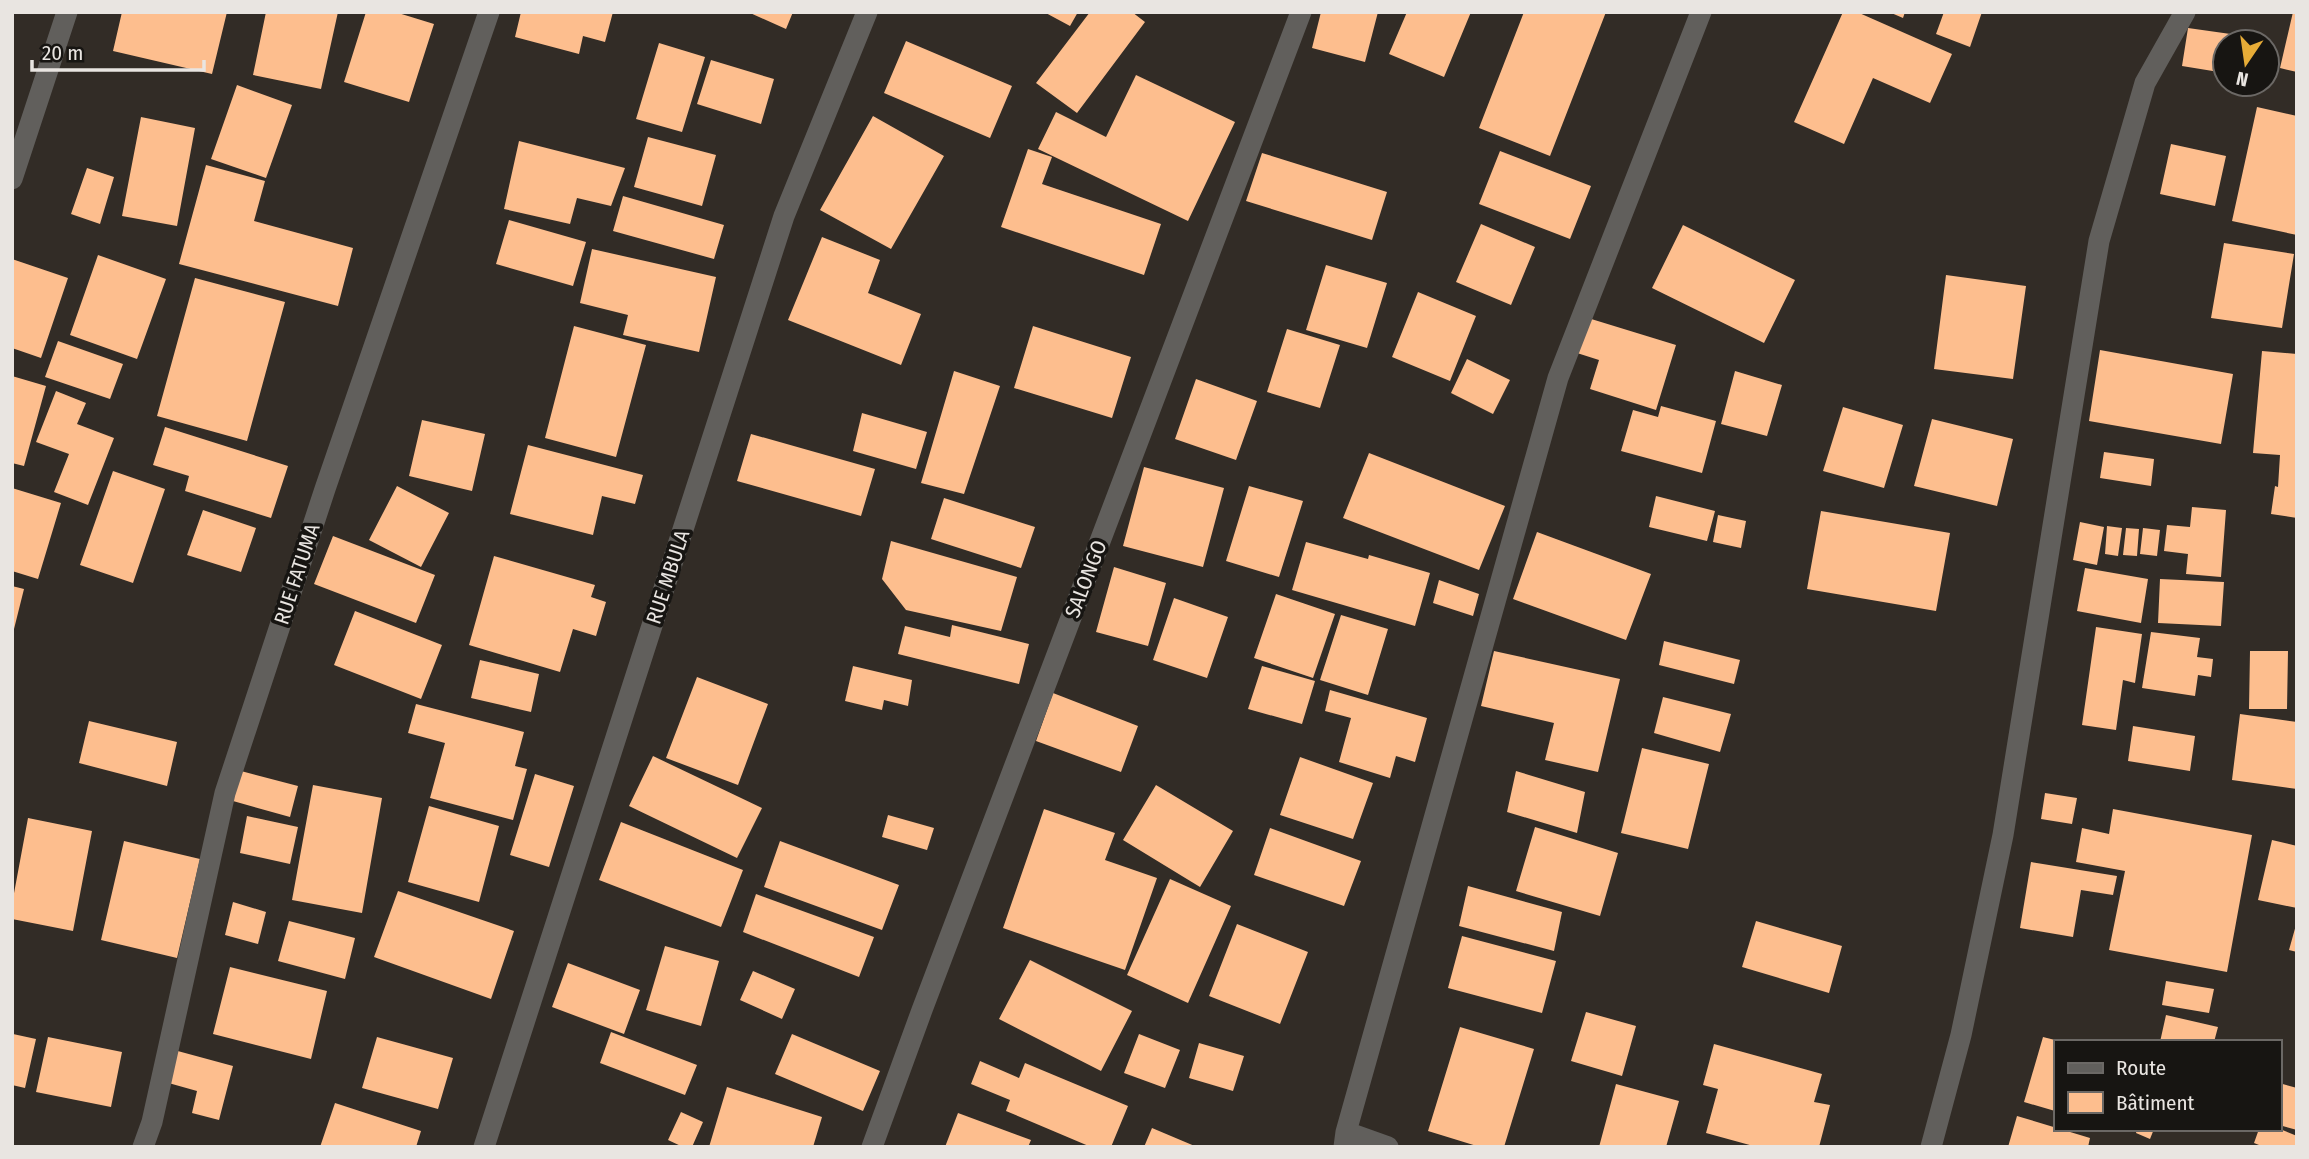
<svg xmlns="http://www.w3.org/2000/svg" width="2309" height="1159" viewBox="0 0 2309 1159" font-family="'Fira Sans Condensed',sans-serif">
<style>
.building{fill:#fdbe8e}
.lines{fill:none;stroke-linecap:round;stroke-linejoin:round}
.minor{stroke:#615f5c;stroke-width:21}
.labels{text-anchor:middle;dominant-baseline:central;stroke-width:7;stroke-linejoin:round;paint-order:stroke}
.street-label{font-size:21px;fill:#e9e5e1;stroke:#171512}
</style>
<rect width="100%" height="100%" fill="#322c26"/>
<!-- building -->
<path class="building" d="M 122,12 L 227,12 L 212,74 L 113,51 Z
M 266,12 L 338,12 L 321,89 L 253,75 Z
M 366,12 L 395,12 L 434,24 L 409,102 L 344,82 Z
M 521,12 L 613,12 L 605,42 L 583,36 L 579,54 L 515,37 Z
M 748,12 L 793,12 L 786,29 Z
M 1044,12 L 1078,12 L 1070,26 Z
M 1090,12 L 1132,12 L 1145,22 L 1077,113 L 1036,83 Z
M 1321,12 L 1378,12 L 1365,62 L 1312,48 Z
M 1407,12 L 1471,12 L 1444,77 L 1389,54 Z
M 1524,12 L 1606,12 L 1550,156 L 1479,128 Z
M 1843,12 L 1857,12 L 1952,54 L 1930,103 L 1873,78 L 1844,144 L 1794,122 Z
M 1889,12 L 1905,12 L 1903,18 Z
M 1944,12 L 1982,12 L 1970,47 L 1936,34 Z
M 2293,12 L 2297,12 L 2297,72 L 2280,68 Z
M 2188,28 L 2266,39 L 2265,42 L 2225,42 L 2225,73 L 2182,66 Z
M 906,41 L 1012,86 L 990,138 L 884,93 Z
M 659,43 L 705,57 L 682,132 L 636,119 Z
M 711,60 L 774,79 L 761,124 L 697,104 Z
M 1136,75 L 1235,122 L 1188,221 L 1038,149 L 1056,112 L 1106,137 Z
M 237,85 L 292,105 L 266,178 L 211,159 Z
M 2257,107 L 2297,116 L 2297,235 L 2232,221 Z
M 873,116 L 944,156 L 891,249 L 820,210 Z
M 141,117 L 195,128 L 177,226 L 122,216 Z
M 648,137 L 716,155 L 702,206 L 634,187 Z
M 519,141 L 625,168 L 611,206 L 577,198 L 570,224 L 504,209 Z
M 2171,144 L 2226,156 L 2215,206 L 2160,194 Z
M 1028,149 L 1052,157 L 1042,184 L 1161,224 L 1144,275 L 1001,227 Z
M 1500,151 L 1591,186 L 1570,239 L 1479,204 Z
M 1262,153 L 1387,192 L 1372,240 L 1246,201 Z
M 206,165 L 265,181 L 254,221 L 353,248 L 338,306 L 179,264 Z
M 87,168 L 114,177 L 100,224 L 71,214 Z
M 623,196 L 724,225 L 714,259 L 613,231 Z
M 509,220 L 586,242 L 573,286 L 496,264 Z
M 1481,224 L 1535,247 L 1511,305 L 1456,282 Z
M 1683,225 L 1795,280 L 1764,343 L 1652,288 Z
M 822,237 L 880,260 L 868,293 L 921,314 L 901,365 L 788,320 Z
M 2224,243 L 2294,254 L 2282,328 L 2211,318 Z
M 592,249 L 716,277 L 699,352 L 623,335 L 628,315 L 580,303 Z
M 98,255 L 166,279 L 137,359 L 70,335 Z
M 12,259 L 68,278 L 41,358 L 12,348 Z
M 1326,265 L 1387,283 L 1367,348 L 1306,330 Z
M 1946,275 L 2026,286 L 2013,379 L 1934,369 Z
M 195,278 L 285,302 L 247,441 L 157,416 Z
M 1418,292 L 1476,316 L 1450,381 L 1392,357 Z
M 1588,318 L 1676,345 L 1656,410 L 1590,389 L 1599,360 L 1577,353 Z
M 574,326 L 646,345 L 616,457 L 545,438 Z
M 1033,326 L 1131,357 L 1112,418 L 1014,388 Z
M 1287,329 L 1340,345 L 1320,408 L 1267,392 Z
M 58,341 L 123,364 L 110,399 L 45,377 Z
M 2100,350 L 2233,374 L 2221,444 L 2089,421 Z
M 2262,351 L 2297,354 L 2297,518 L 2271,514 L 2275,486 L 2278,487 L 2280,455 L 2253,453 Z
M 1467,359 L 1510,380 L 1493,414 L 1451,393 Z
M 954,371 L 1000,386 L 964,494 L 921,483 Z
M 1735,371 L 1782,385 L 1767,436 L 1721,424 Z
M 12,376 L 46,386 L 24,466 L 12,463 Z
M 1196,379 L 1257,401 L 1236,460 L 1175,439 Z
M 56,391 L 86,403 L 77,424 L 114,438 L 88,505 L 54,492 L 69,454 L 36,442 Z
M 1661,406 L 1716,421 L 1702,473 L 1621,451 L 1633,410 L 1658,417 Z
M 1843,407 L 1903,425 L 1884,488 L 1823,471 Z
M 862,413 L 927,432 L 916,469 L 853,451 Z
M 1932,419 L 2013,439 L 1997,506 L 1914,486 Z
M 422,420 L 485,434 L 472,491 L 409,476 Z
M 165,427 L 288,466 L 271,518 L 185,491 L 189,476 L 153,465 Z
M 751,434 L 875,469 L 861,516 L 737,481 Z
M 528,445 L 643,475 L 635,504 L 602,496 L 593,535 L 510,514 Z
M 2104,452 L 2154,459 L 2151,486 L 2100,478 Z
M 1369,453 L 1505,506 L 1479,570 L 1343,518 Z
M 1144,467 L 1224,488 L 1203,567 L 1123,546 Z
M 113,471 L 165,489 L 133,583 L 80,565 Z
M 397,486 L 449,513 L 421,567 L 369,540 Z
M 1249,486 L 1303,501 L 1279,577 L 1226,561 Z
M 12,488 L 61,503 L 38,579 L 12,571 Z
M 1656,496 L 1715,511 L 1707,541 L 1649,527 Z
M 944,498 L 1035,527 L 1021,568 L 931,539 Z
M 2192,507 L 2226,510 L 2221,577 L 2186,574 L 2188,554 L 2164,551 L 2167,525 L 2190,527 Z
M 203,510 L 256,528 L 241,572 L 187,555 Z
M 1821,511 L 1950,533 L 1936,611 L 1807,589 Z
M 1718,515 L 1746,521 L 1741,548 L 1713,542 Z
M 2080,522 L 2104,527 L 2097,565 L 2073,560 Z
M 2107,526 L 2122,528 L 2118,556 L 2105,554 Z
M 2126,528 L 2139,529 L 2137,556 L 2123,555 Z
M 2143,528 L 2160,530 L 2157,556 L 2140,554 Z
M 1537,532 L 1651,574 L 1626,640 L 1513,599 Z
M 333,536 L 435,575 L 416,623 L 314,584 Z
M 891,541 L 1017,577 L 1001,631 L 906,610 L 882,579 Z
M 1306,542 L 1368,559 L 1369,555 L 1430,573 L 1415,626 L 1292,590 Z
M 494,556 L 595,585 L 591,597 L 606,602 L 596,636 L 573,629 L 560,672 L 469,645 Z
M 1114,567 L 1166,583 L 1148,646 L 1096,632 Z
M 2085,568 L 2148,579 L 2141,623 L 2077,611 Z
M 2160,579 L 2224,582 L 2221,626 L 2158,623 Z
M 1439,580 L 1479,594 L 1473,616 L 1433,603 Z
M 12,586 L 24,589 L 13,633 L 12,633 Z
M 1276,594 L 1335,614 L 1313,678 L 1254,658 Z
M 1174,598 L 1228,617 L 1207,678 L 1153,660 Z
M 355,611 L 442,645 L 421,699 L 334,665 Z
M 1341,615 L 1388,629 L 1368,695 L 1320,680 Z
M 952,625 L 1029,644 L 1019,684 L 898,654 L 905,626 L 950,637 Z
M 2096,627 L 2142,634 L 2135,683 L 2123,680 L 2116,730 L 2082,725 Z
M 2151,632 L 2200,638 L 2197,657 L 2213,659 L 2211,677 L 2198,675 L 2195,696 L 2142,688 Z
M 1664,641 L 1740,660 L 1734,684 L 1659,665 Z
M 1494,651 L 1620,679 L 1598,772 L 1545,760 L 1554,723 L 1481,706 Z
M 2250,651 L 2288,651 L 2287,709 L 2249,709 Z
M 480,660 L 539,674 L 531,712 L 471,698 Z
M 853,666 L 912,680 L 908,706 L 884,700 L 882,710 L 845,701 Z
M 1262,666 L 1315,681 L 1302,724 L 1248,709 Z
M 697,677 L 768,704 L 738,785 L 666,758 Z
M 1330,690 L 1427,718 L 1415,762 L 1396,756 L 1390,778 L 1339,762 L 1351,718 L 1325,711 Z
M 1053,693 L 1138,726 L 1121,772 L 1036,741 Z
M 1663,697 L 1731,714 L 1720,752 L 1654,733 Z
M 416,704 L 524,732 L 515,766 L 527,769 L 513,820 L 430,798 L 445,743 L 408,733 Z
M 2240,714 L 2297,722 L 2297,789 L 2232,780 Z
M 89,721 L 177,742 L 167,786 L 79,763 Z
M 2133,726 L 2195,736 L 2190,771 L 2128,761 Z
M 1642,748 L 1709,764 L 1688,849 L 1621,833 Z
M 653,756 L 762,808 L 737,858 L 629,806 Z
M 1300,757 L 1373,783 L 1353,839 L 1280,815 Z
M 241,771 L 298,786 L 290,817 L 233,801 Z
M 1516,771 L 1585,792 L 1577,833 L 1507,812 Z
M 535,774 L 574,786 L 549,867 L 510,855 Z
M 313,785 L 382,798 L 362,913 L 292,900 Z
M 1156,785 L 1233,831 L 1200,887 L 1123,840 Z
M 2045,793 L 2077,798 L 2072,824 L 2041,819 Z
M 429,806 L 499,826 L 479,902 L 408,882 Z
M 1044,809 L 1115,833 L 1105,860 L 1157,878 L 1125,970 L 1003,928 Z
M 2113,809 L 2252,835 L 2227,972 L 2109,950 L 2125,871 L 2076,862 L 2082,828 L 2109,834 Z
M 888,815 L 934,828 L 927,850 L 882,837 Z
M 247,816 L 298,827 L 290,864 L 240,853 Z
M 28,818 L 92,831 L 73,931 L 12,919 L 12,904 Z
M 621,822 L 743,870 L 721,927 L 599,880 Z
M 1535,827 L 1618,853 L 1600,916 L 1516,891 Z
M 1270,828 L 1361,861 L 1344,906 L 1254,875 Z
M 2272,840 L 2297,846 L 2297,908 L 2258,900 Z
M 124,841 L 200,859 L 177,958 L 101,940 Z
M 780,841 L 899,885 L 882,930 L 764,887 Z
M 2031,862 L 2117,876 L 2113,895 L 2081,890 L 2073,937 L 2020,928 Z
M 1170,879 L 1231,906 L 1188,1003 L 1127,975 Z
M 1468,886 L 1562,912 L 1554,951 L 1459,926 Z
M 398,891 L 514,931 L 491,999 L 374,957 Z
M 756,894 L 874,937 L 859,977 L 743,932 Z
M 233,902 L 266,912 L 258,944 L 225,935 Z
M 289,921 L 355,938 L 345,979 L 278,961 Z
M 1756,921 L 1842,946 L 1829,993 L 1742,967 Z
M 1237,924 L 1308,952 L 1280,1024 L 1209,996 Z
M 2296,925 L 2297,925 L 2297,952 L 2289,950 Z
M 1462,936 L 1556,961 L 1542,1013 L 1448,988 Z
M 665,946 L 719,961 L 701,1026 L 646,1010 Z
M 1030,960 L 1132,1011 L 1101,1071 L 999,1019 Z
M 568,963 L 640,990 L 624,1034 L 552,1007 Z
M 230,967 L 327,991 L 311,1059 L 213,1034 Z
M 753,971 L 795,989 L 782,1019 L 740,1000 Z
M 2166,981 L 2214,989 L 2209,1013 L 2162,1005 Z
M 1586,1012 L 1636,1026 L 1622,1076 L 1571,1061 Z
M 2166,1015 L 2218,1027 L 2214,1042 L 2160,1042 Z
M 1460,1027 L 1534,1049 L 1504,1147 L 1480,1147 L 1428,1131 Z
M 611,1032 L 697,1065 L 685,1095 L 600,1063 Z
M 13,1034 L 36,1039 L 25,1088 L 12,1085 Z
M 792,1034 L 880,1071 L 863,1111 L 775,1074 Z
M 1139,1034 L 1180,1050 L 1165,1088 L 1124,1073 Z
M 48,1037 L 122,1052 L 111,1107 L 36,1092 Z
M 377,1037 L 453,1058 L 438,1109 L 362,1088 Z
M 2043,1037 L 2055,1040 L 2055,1111 L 2024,1102 Z
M 1199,1043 L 1244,1056 L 1233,1091 L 1189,1078 Z
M 1714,1044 L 1822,1074 L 1814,1102 L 1830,1105 L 1819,1147 L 1757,1147 L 1706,1133 L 1718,1089 L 1703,1085 Z
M 174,1050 L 233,1066 L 219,1120 L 192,1113 L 197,1091 L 165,1082 Z
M 980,1061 L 1019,1078 L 1025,1063 L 1128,1106 L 1111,1147 L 1091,1147 L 1006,1111 L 1010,1100 L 971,1084 Z
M 2279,1083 L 2297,1088 L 2297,1130 L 2279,1125 Z
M 1616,1084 L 1679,1101 L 1666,1147 L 1599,1147 Z
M 727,1087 L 822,1117 L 813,1147 L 709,1147 Z
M 335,1103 L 421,1131 L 416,1147 L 320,1147 Z
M 681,1112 L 703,1122 L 692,1147 L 683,1147 L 668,1140 Z
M 958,1113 L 1031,1140 L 1028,1147 L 945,1147 Z
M 2017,1116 L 2090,1138 L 2088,1147 L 2008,1147 Z
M 1152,1128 L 1197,1147 L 1144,1147 Z
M 2137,1129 L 2154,1129 L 2150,1139 L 2136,1133 Z
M 2259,1129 L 2280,1129 L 2297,1136 L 2297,1147 L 2264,1147 L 2254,1143 Z"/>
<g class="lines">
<!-- minor -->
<path class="minor" d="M 12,179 L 67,12
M 1346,1132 L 1388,1147
M 143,1147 L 152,1122 L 225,793 L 325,489 L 489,12
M 484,1147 L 784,216 L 867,12
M 872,1147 L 922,1010 L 1301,12
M 1344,1147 L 1346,1132 L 1558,378 L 1701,12
M 1931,1147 L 1961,1035 L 2003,835 L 2099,241 L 2145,83 L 2185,12"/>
</g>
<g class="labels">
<!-- street labels -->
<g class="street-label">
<text transform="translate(297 574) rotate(-72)">RUE FATUMA</text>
<text transform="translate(668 577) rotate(-72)">RUE MBULA</text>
<text transform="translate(1086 579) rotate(-69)">SALONGO</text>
</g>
</g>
<!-- border -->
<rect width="2309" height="1159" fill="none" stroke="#e9e5e1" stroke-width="28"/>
<!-- legend -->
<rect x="2054" y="1040" width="228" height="91" fill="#171512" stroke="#6b6865" stroke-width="2"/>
<rect x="2068" y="1063" width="35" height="10" fill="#615f5c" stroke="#6b6865" stroke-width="2"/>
<text x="2116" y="1075" font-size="21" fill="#e9e5e1">Route</text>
<rect x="2068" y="1092" width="35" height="21" fill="#fdbe8e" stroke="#6b6865" stroke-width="2"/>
<text x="2116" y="1110" font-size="21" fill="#e9e5e1">Bâtiment</text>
<!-- north arrow -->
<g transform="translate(2246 63) rotate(193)"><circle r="33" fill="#171512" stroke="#6b6865" stroke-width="2"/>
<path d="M0-5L12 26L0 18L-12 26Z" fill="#e7ac37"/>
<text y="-10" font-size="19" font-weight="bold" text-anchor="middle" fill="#e9e5e1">N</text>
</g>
<!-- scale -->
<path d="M32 60v10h172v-10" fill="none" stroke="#e9e5e1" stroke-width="3.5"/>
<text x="42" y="60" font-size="21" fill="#e9e5e1" stroke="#171512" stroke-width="5" paint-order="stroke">20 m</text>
</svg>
